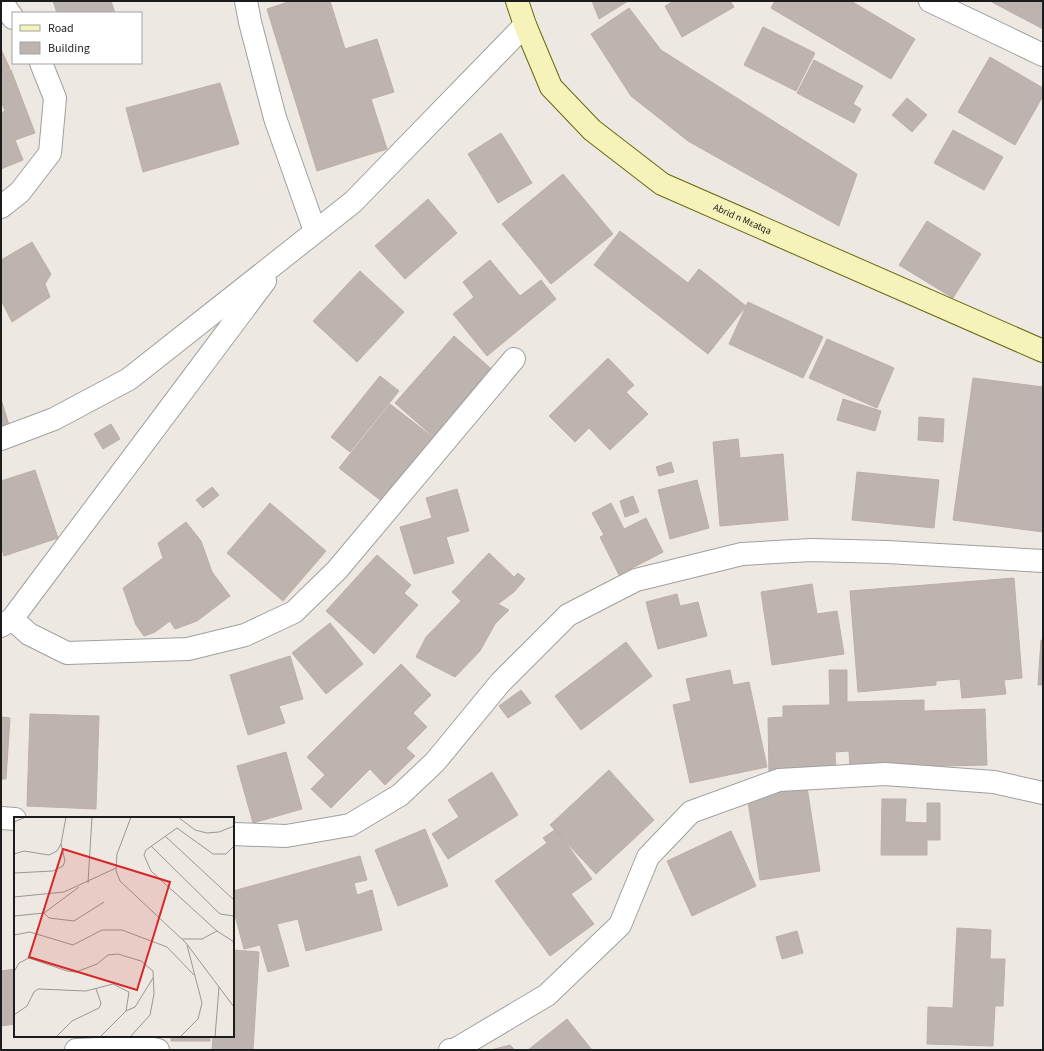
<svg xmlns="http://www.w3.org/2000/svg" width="1044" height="1051" viewBox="0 0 1044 1051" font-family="'Source Sans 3',sans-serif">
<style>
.building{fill:#bdb4af;stroke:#bdaea6}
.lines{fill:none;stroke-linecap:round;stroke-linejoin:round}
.minor-casing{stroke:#a0a0a0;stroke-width:24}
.secondary-casing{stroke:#676a0c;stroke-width:24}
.minor{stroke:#fff;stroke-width:22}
.secondary{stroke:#f5f3b9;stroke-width:22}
.labels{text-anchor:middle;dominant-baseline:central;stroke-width:3.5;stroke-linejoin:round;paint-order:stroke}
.street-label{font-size:10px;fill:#1c1c1c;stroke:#fff}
.inset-road{fill:none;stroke:#999793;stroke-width:1}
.view{fill:#d62828;fill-opacity:0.15;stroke:#d62828;stroke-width:2}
.inset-edge{fill:none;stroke:#1c1c1c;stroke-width:2}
</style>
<rect width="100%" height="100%" fill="#ede9e2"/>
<!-- building -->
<path class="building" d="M 53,1 L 111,1 L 115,13 L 57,13 Z
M 291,1 L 330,1 L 345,49 L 377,39 L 394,92 L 371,99 L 387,149 L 317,171 L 267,9 Z
M 592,1 L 628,1 L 599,19 Z
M 674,1 L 730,1 L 734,7 L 682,37 L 665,6 Z
M 775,1 L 851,1 L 915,39 L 891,79 L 771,8 Z
M 990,1 L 1043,1 L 1043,29 Z
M 629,8 L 661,50 L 857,174 L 839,226 L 688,141 L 631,96 L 591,34 Z
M 763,27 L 815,53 L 796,91 L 744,65 Z
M 1,49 L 10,69 L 1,73 Z
M 990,57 L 1043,88 L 1043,96 L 1015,145 L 958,112 Z
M 814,60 L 863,86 L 853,104 L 861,109 L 854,123 L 797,93 Z
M 11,70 L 35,133 L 15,140 L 23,160 L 1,169 L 1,113 L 5,111 L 1,101 L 1,74 Z
M 220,83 L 239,144 L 143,172 L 126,108 Z
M 907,98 L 927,115 L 912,132 L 892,115 Z
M 953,130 L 1003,157 L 984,190 L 934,163 Z
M 501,133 L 532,183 L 498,203 L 468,154 Z
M 563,174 L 613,234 L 551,284 L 502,224 Z
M 428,199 L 457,233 L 405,279 L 375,246 Z
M 927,221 L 981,254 L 953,298 L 899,265 Z
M 620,231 L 688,283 L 699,269 L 746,306 L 708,354 L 594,265 Z
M 32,242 L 51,274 L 45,284 L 50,297 L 12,322 L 1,300 L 1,260 Z
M 490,260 L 520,296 L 541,280 L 556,299 L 487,356 L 453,314 L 474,297 L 463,282 Z
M 360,271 L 404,312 L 357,362 L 313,321 Z
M 748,302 L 823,337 L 803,378 L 729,344 Z
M 454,336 L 496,373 L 436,439 L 395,403 Z
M 827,339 L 894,368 L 877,408 L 809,378 Z
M 608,358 L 634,385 L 626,392 L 648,414 L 610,450 L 589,428 L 575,442 L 549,416 Z
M 380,376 L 399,391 L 350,452 L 331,437 Z
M 973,378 L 1043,387 L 1043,532 L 953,520 Z
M 1,399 L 9,425 L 1,428 Z
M 843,399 L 881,411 L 875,431 L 837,420 Z
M 390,404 L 435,439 L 384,503 L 339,468 Z
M 919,417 L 944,419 L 943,442 L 918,440 Z
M 111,424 L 120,439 L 103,449 L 94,434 Z
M 738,439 L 740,458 L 783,454 L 788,520 L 720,526 L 713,442 Z
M 671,462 L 674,472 L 659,476 L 656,467 Z
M 35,470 L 58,538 L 4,556 L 1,547 L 1,481 Z
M 857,472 L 939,480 L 934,528 L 852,520 Z
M 697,480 L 709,528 L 670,539 L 658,490 Z
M 212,487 L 219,495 L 203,508 L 196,500 Z
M 457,489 L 469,531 L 446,537 L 454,563 L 414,574 L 400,527 L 432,518 L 426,498 Z
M 633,496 L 639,512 L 625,517 L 620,501 Z
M 270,503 L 326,551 L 283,601 L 227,553 Z
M 611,503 L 624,529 L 646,518 L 663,552 L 619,575 L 600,537 L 604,535 L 592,513 Z
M 186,522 L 201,541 L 212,572 L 230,596 L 197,621 L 175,629 L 170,621 L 155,632 L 144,636 L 136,625 L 123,588 L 163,558 L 158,543 Z
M 489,553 L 514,577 L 518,573 L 525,579 L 514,592 L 498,604 L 509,610 L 495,624 L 480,651 L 455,677 L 416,657 L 426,637 L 461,601 L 452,592 Z
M 377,555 L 411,585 L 404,593 L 418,605 L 374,654 L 326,611 Z
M 1014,578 L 1022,678 L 1004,680 L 1006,694 L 962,698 L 960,679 L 936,681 L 936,685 L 858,692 L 850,591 Z
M 812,584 L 817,614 L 837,611 L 844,654 L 772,665 L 761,592 Z
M 677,594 L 680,606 L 698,602 L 707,636 L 658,649 L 646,602 Z
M 330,623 L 363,664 L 326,694 L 292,653 Z
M 1041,640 L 1043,640 L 1043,685 L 1038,685 Z
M 626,642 L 652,676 L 581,730 L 555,696 Z
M 290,656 L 303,699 L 279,706 L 285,723 L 248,735 L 230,675 Z
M 401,664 L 431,695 L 413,713 L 427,727 L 406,748 L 415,756 L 385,785 L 370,769 L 331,808 L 311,789 L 325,775 L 307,757 Z
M 730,670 L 733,685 L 749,682 L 767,767 L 690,783 L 673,705 L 691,701 L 686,679 Z
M 829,670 L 847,670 L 847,702 L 924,700 L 924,711 L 985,709 L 987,765 L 850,768 L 849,751 L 835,752 L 836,770 L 769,772 L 768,718 L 783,717 L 783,706 L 830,705 Z
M 521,690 L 531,703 L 508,718 L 499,706 Z
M 30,714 L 99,716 L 96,809 L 27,806 Z
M 1,717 L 10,718 L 6,779 L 1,779 Z
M 286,752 L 302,809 L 253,823 L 237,766 Z
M 609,770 L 654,820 L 596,874 L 550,825 Z
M 492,772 L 518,815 L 448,859 L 432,834 L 459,817 L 448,800 Z
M 807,787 L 820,871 L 760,880 L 747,795 Z
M 882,799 L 906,799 L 905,822 L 927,823 L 927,803 L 940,803 L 940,840 L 927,840 L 927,855 L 881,855 Z
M 425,829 L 448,886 L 398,906 L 375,850 Z
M 556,829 L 592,879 L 571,894 L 594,924 L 550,956 L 495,881 L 547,843 L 543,838 Z
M 731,831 L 756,886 L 692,916 L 667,861 Z
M 360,856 L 367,880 L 354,883 L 357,895 L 372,890 L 382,930 L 306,951 L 298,919 L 277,924 L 289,966 L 268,972 L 260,945 L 244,949 L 233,908 L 233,891 Z
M 957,928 L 991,930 L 990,959 L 1005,959 L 1003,1006 L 995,1006 L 993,1046 L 927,1044 L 928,1007 L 953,1008 Z
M 797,931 L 803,953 L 782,959 L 776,937 Z
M 233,950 L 259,952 L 253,1050 L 212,1050 L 213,1036 L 233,1036 Z
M 15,969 L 15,1024 L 1,1026 L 1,971 Z
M 567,1019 L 592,1050 L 528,1050 Z
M 171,1036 L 210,1036 L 210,1041 L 171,1041 Z
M 510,1045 L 515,1050 L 491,1050 Z"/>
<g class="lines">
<!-- minor casing -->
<g class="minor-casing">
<path id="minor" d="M 1,1 L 13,18
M 246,1 L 250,22 L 275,118 L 315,231
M 930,1 L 1043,55
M 1,207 L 20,192 L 50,153 L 55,98 L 41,63
M 1,439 L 54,419 L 129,379 L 353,202 L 525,25
M 12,619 L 29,634 L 67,653 L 188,649 L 245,635 L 294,612 L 337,570 L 514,359
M 1,626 L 12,619 L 265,281
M 1,818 L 15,819
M 233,834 L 286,836 L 350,825 L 400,795 L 435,762 L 500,683 L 568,615 L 636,580 L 742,554 L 811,550 L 887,552 L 1043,561
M 76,1050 L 144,1047 L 158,1050
M 450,1050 L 456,1049 L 547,995 L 620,925 L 648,857 L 691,812 L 779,780 L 885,774 L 994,782 L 1043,793"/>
</g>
<!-- secondary casing -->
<g class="secondary-casing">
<g id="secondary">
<path id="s1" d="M 517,1 L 525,25 L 551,87 L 592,130 L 662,184 L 1043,351"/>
</g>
</g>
<!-- minor -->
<use href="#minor" class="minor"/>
<!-- secondary -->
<use href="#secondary" class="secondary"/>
</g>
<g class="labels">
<!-- street labels -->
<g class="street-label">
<text stroke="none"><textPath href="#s1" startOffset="328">Abrid n Mɛatqa</textPath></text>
</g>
</g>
<!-- overview -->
<g transform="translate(14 817)">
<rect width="220" height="220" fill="#ede9e2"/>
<path class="inset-road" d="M 117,0 L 103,37 L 102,54 L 106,64 L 172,126 L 220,190M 164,0 L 181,13 L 193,16 L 205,15 L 220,9M 0,5 L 12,0M 151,19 L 220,83M 137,29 L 206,97 L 220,99M 220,29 L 212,37 L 199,37 L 163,11 L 132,33 L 130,38 L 137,54 L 203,114 L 220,125M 0,37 L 10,34 L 35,38 L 43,34 L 47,27M 0,56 L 39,54 L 49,49 L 51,44 L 47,27 L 52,0M 74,66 L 78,0M 0,80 L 50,75 L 102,51M 30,96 L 35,101 L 60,104 L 90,85M 0,99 L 30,96 L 65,70M 0,118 L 16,115 L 59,128 L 88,113 L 108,113 L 153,130 L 180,158M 168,122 L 188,122 L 203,114M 0,155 L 5,146 L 15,141 L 53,154 L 62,155 L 83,147 L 94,138 L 104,137 L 127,144 L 139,154 L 140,177 L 136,198 L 116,220M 0,198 L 13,189 L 20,175 L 24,172 L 72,174 L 99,167 L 115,175 L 112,194M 42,220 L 58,204 L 85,191 L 87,186 L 82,172M 86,220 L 112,194 L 121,190 L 139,161M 166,220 L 184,202 L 188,186 L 173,128M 201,220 L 205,170"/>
<path class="view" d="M 49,32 L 156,65 L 123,173 L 15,140 Z"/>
<rect width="220" height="220" class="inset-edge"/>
</g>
<!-- border -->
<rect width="1044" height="1051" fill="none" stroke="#1c1c1c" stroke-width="4"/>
<!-- legend -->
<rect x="12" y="12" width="130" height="52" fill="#ffffff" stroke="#a4a4a4"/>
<rect x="20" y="25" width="20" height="6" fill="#f5f3b9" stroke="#a4a4a4"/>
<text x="48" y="32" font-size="12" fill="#1c1c1c">Road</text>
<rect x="20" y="42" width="20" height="12" fill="#bdb4af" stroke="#a4a4a4"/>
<text x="48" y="52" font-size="12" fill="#1c1c1c">Building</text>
</svg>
